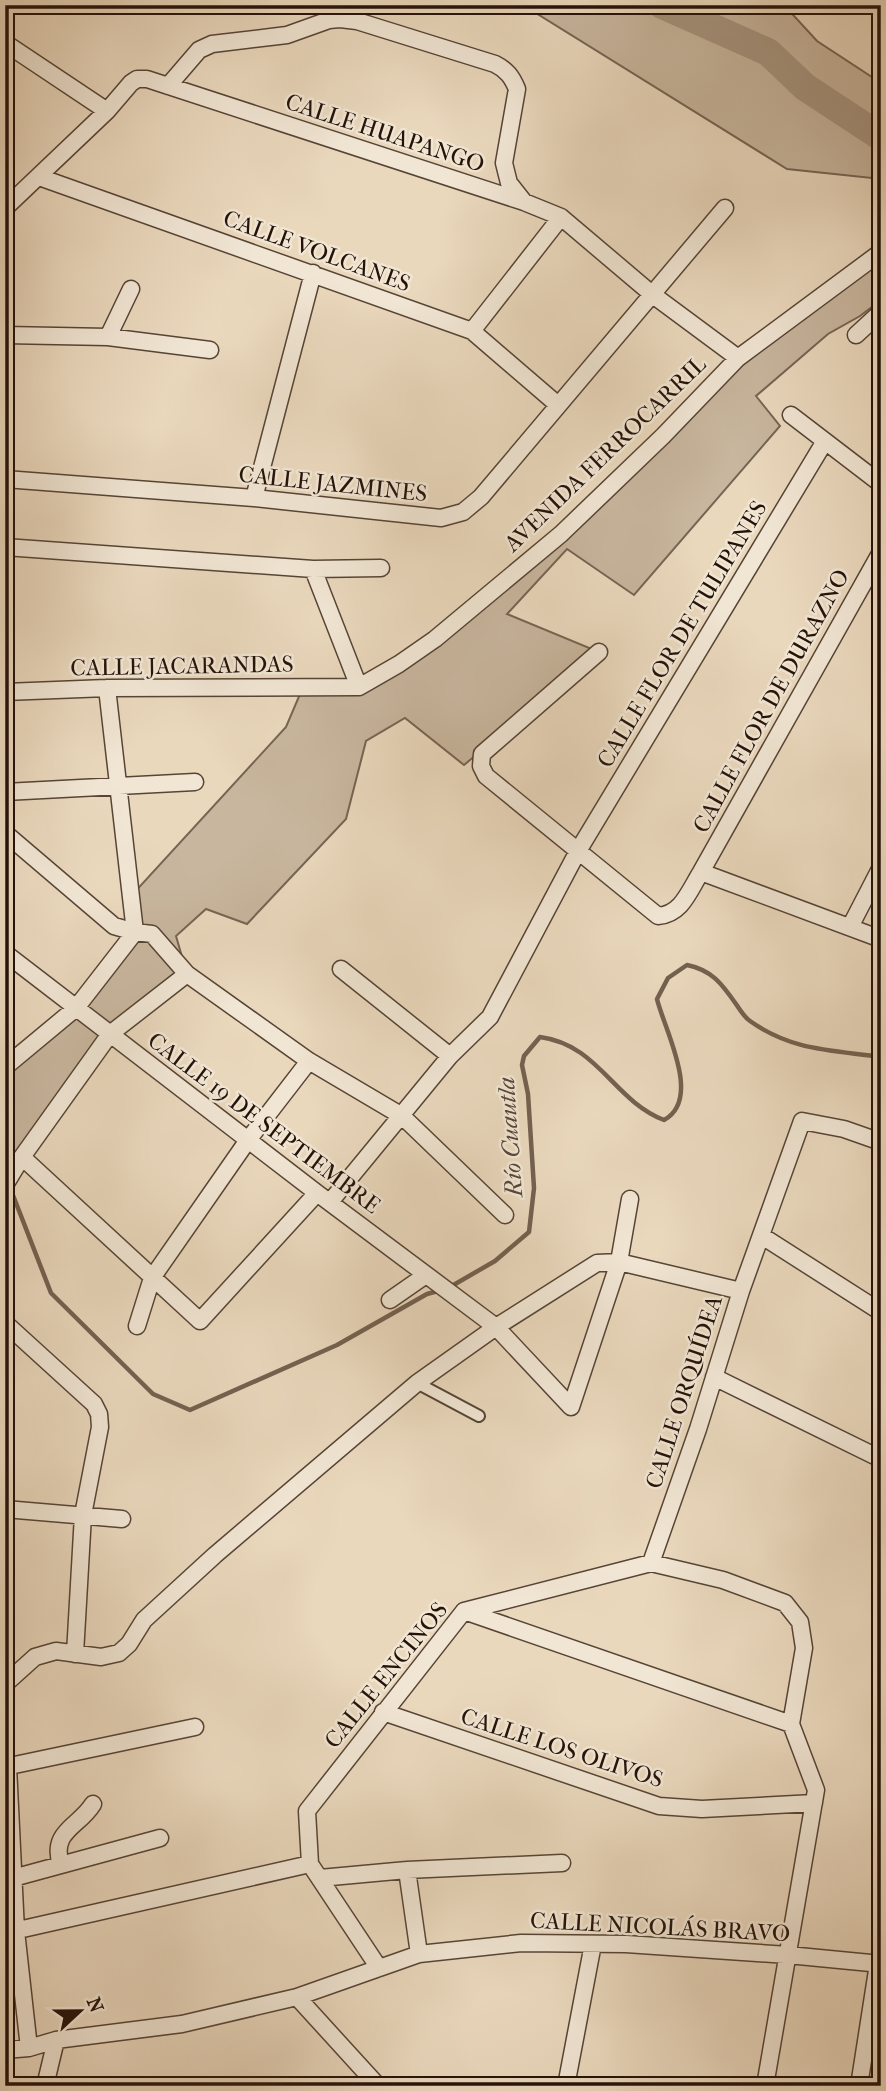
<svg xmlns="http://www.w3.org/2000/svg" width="886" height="2091" viewBox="0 0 886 2091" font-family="'IM FELL French Canon',serif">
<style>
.green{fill:#c8b69e;stroke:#766454;stroke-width:2}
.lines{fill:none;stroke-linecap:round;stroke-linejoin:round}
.stream{stroke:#736150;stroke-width:4.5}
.river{stroke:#a79580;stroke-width:28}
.pedestrian-casing{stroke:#564436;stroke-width:14}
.minor-casing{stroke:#564436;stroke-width:19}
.pedestrian{stroke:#f1e6d4;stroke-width:10}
.minor{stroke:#f1e6d4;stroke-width:16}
.labels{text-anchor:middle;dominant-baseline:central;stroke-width:5;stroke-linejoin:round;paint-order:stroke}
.street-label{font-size:23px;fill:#241209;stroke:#f1e6d4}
.water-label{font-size:24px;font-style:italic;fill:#584639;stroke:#f1e6d4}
</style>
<rect width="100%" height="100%" fill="#ead8bd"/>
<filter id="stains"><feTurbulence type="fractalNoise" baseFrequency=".00286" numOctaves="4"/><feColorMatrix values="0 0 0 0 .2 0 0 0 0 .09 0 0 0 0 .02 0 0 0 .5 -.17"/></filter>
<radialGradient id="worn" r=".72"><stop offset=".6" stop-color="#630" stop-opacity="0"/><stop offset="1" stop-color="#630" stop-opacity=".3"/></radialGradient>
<!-- green -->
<path class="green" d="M 523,5 L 784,5 L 817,41 L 881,83 L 881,179 L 787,169 Z
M 881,245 L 881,300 L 860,316 L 828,334 L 756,396 L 780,426 L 634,595 L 567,549 L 507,614 L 599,652 L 464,765 L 405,718 L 366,741 L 346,819 L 247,924 L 206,909 L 176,936 L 187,974 L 110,1034 L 5,1185 L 5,1067 L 76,1008 L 135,932 L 131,896 L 286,727 L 303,687 L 359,687 L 399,664 L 594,502 L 738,358 Z"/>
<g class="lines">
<!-- stream -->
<path class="stream" d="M 9,1185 L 51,1293 L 153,1394 L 190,1410 L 337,1345 L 427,1294 L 438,1291
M 450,1287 L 495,1261 L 529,1232 L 534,1188 L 528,1094 L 522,1065 L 524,1056 L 540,1037 C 599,1045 613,1100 664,1120 C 703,1099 664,1029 657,999 L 668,978 L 687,965 C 712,970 722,984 736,1004 C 740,1010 744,1017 750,1021 C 792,1051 832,1050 881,1057"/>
<!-- river -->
<path class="river" d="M 662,5 L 768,52 L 805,87 L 881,137"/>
<!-- pedestrian casing -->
<g class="pedestrian-casing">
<path id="pedestrian" d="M 417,1383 L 479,1416"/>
</g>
<!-- minor casing -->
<g class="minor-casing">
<path id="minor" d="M 5,43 L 107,111
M 168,86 L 199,50 L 212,44 L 287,35 L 329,20 L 340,19 L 357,21 L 495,64 C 507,70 512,77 517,89 L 504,163 L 509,183 L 524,202
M 39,177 L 472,331 L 558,405
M 5,208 L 107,111 L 131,83 L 137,79 L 147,79 L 524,202 L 561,217 L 653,295 L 738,358
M 472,331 L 561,217
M 5,335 L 108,337 L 210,350
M 856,335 L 881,312
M 108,337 L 131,289
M 791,415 L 881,484
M 5,479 L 254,498 L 441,518 L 463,512 L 481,497 L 725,208
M 254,498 L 313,273
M 5,547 L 313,569 L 381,568
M 313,569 L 359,687
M 599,652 L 482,754 L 481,766 L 486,776 L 658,916 C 682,914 689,891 701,872 L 881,552
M 107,688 L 135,932
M 5,692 L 107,688 L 359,687 L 399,664 L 435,639 L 561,534 L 663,436 L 738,358 L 881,252
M 5,792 L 195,782
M 5,833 L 114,926 L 135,932 L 152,934 L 187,974 L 309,1061 L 402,1116 L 505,1215
M 701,872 L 881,939
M 850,927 L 881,867
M 5,953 L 317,1193 L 496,1327 L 571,1407 L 619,1262 L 630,1199
M 341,969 L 450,1056
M 5,1067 L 76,1008 L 135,932
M 22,1157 L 200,1321 L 317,1193
M 5,1185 L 22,1157 L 110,1034 L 187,974
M 330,1202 L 450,1056 L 490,1017 L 578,851 L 825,441
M 762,1236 L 881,1312
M 390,1300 L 426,1275
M 5,1323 L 94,1404 L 99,1414 L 100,1427 L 83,1515 L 75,1654
M 137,1326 L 152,1278 L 248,1140 L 309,1061
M 714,1377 L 881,1459
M 5,1509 L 122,1519
M 651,1563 L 698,1429 L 741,1291 L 802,1121 L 844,1129 L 881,1142
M 464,1611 L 791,1724
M 5,1684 L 35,1657 L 56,1651 L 101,1657 L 119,1653 L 129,1644 L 144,1620 L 215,1555 L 417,1383 L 496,1327 L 597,1263 L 619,1262 L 741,1291
M 383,1712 L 659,1806 L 702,1809 L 814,1803
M 8,1766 L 16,1931 L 29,2048
M 5,1767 L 195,1727
M 61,1865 C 50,1831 79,1827 93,1804
M 407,1870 L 419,1954
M 13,1878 L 160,1838
M 320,1878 L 407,1870 L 562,1863
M 5,1933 L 310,1864
M 379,1968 L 310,1864 L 307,1811 L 464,1611 L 651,1563 L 723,1580 L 785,1603 L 800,1622 L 804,1648 L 791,1724 L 816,1790 L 765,2086
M 297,1997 L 378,2086
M 5,2050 L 29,2048 L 56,2040 L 182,2024 L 297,1997 L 419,1954 L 521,1943 L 626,1944 L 788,1955 L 881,1964
M 45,2086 L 56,2040
M 566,2086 L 593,1944
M 859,2086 L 878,1964"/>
</g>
<!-- pedestrian -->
<use href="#pedestrian" class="pedestrian"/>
<!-- minor -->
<use href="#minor" class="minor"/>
</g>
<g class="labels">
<!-- street labels -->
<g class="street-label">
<text transform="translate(385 133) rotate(18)">CALLE HUAPANGO</text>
<text transform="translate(317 251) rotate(20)">CALLE VOLCANES</text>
<text transform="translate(605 454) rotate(-44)">AVENIDA FERROCARRIL</text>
<text transform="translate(333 484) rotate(6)">CALLE JAZMINES</text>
<text transform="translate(682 634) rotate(-59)">CALLE FLOR DE TULIPANES</text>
<text transform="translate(182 666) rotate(-1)">CALLE JACARANDAS</text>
<text transform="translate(771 701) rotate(-61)">CALLE FLOR DE DURAZNO</text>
<text transform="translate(264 1123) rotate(37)">CALLE 19 DE SEPTIEMBRE</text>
<text transform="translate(684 1392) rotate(-72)">CALLE ORQUÍDEA</text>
<text transform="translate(386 1675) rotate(-51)">CALLE ENCINOS</text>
<text transform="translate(562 1748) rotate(18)">CALLE LOS OLIVOS</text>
<text transform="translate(660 1927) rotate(3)">CALLE NICOLÁS BRAVO</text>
</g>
<!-- water labels -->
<g class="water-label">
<text transform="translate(510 1137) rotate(-94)">Río Cuautla</text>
</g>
</g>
<!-- margin -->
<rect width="886" height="2091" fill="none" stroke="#ead8bd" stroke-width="28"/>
<rect x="7" y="7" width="872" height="2077" fill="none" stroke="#241209" stroke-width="3.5"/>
<rect x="14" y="14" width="858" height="2063" fill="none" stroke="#241209" stroke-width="2"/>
<!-- north arrow -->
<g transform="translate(80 2011) rotate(68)" stroke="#f1e6d4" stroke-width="5" paint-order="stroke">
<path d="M0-5L12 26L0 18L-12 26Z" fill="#241209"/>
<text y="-10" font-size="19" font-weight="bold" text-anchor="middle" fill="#241209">N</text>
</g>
<rect width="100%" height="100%" filter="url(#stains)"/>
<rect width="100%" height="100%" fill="url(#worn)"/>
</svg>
